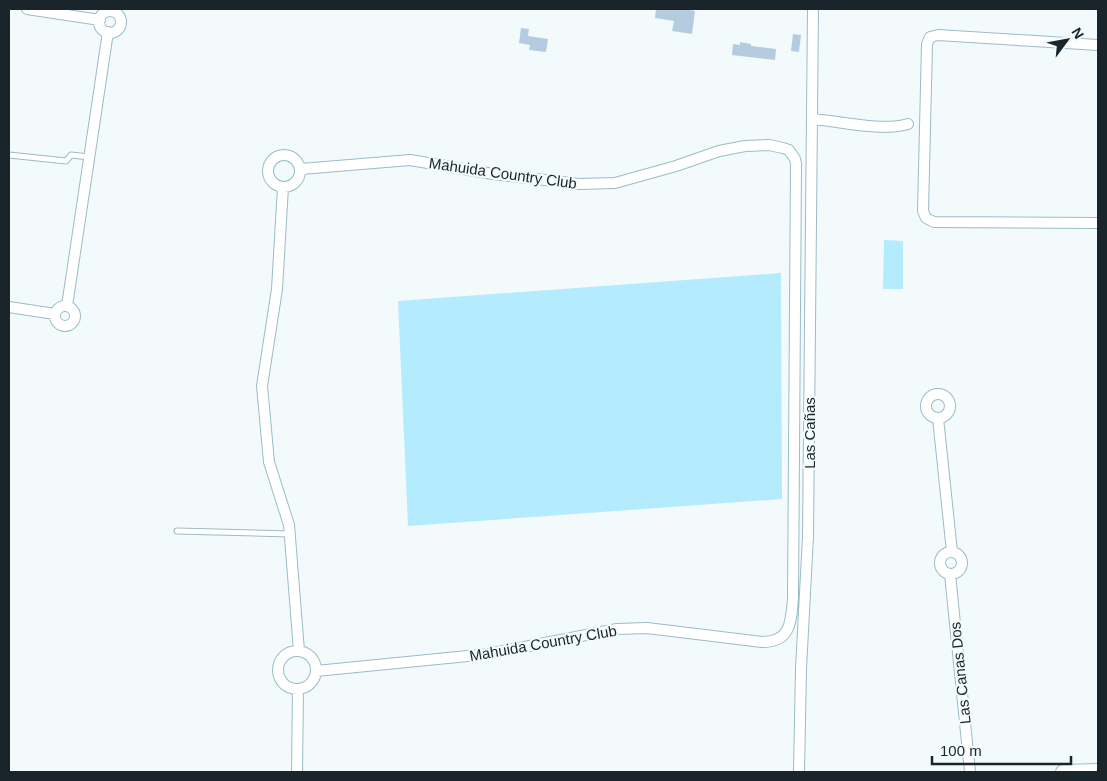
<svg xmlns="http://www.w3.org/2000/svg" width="1107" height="781" viewBox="0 0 1107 781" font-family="Arial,sans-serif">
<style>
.green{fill:#b4ebfe}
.building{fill:#b5cbe0}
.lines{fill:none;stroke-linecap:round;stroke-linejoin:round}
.lane-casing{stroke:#9bbcc7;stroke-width:7}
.street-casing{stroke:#9bbcc7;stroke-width:12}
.secondary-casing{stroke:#9bbcc7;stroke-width:16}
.lane{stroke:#fff;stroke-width:5}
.street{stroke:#fff;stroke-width:10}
.secondary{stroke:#fff;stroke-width:14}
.labels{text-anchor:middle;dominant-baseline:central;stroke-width:4.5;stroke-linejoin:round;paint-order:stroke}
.street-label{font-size:15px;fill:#19252a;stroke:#f3fafc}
</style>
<rect width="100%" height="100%" fill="#f3fafc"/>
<!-- green -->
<path class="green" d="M 884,240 L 903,241 L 903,289 L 883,289 Z
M 781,273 L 782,499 L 408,526 L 398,301 Z"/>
<!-- building -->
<path class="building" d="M 656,9 L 683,9 L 695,11 L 692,34 L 672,31 L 674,21 L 655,18 Z
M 521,28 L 529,29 L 528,36 L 548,39 L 546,52 L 529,50 L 530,45 L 519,43 Z
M 793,34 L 801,35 L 799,52 L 791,51 Z
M 740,42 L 751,44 L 751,46 L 776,49 L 775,60 L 732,55 L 733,44 L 740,45 Z"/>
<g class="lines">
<!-- lane casing -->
<g class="lane-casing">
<path id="lane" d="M 9,155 L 66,161 L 71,155 L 90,157
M 177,531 L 290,534"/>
</g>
<!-- street casing -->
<g class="street-casing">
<path id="street" d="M 27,9 L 100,20
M99 22a11 11 0 1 1 22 0a11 11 0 1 1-22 0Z
M 1098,45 L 938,35 L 930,37 L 927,44 L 923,211 L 926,218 L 934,222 L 1098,223
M 812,119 C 839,121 882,132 908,124
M268 171a16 16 0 1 1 32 0a16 16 0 1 1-32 0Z
M 301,169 L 410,160 L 493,174 L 579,184 L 615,183 L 676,166 L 719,151 L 745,146 L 769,145 L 783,148 L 789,150 L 795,159 L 796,164 L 793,598 C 791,622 791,642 762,642 L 647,628 L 617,629 L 488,654 L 316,671
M 283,187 L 277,289 L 262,386 L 269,462 L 289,525 L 299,651
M55 316a10 10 0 1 1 20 0a10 10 0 1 1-20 0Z
M 67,306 L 108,32
M 9,307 L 55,314
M926 406a12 12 0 1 1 24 0a12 12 0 1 1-24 0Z
M 938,418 L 952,552
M940 563a11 11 0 1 1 22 0a11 11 0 1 1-22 0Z
M 950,574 L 970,772
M278 670a19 19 0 1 1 38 0a19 19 0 1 1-38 0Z
M 297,772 L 298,689
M 799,772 L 801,668 L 808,537 L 813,9"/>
</g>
<!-- secondary casing -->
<g class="secondary-casing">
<path id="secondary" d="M 1063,772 L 1098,771"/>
</g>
<!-- lane -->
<use href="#lane" class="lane"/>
<!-- street -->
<use href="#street" class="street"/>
<!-- secondary -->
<use href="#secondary" class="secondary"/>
</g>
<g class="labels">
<!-- street labels -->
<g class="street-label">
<text transform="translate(503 173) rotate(8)">Mahuida Country Club</text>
<text transform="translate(809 433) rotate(-90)">Las Cañas</text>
<text transform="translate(543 643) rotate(-10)">Mahuida Country Club</text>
<text transform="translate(960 673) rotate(-96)">Las Canas Dos</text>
</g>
</g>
<!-- border -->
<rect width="1107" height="781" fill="none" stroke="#19252a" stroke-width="20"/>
<!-- north arrow -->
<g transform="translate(1067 40) rotate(58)" stroke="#f3fafc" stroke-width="4" paint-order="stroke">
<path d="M0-4L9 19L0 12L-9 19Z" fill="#19252a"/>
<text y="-8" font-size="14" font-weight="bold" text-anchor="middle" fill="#19252a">N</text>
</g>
<!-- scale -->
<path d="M932 756v8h139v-8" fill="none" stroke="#19252a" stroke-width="2.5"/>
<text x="940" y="756" font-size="15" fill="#19252a" stroke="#f3fafc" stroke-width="4" paint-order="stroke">100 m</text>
</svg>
